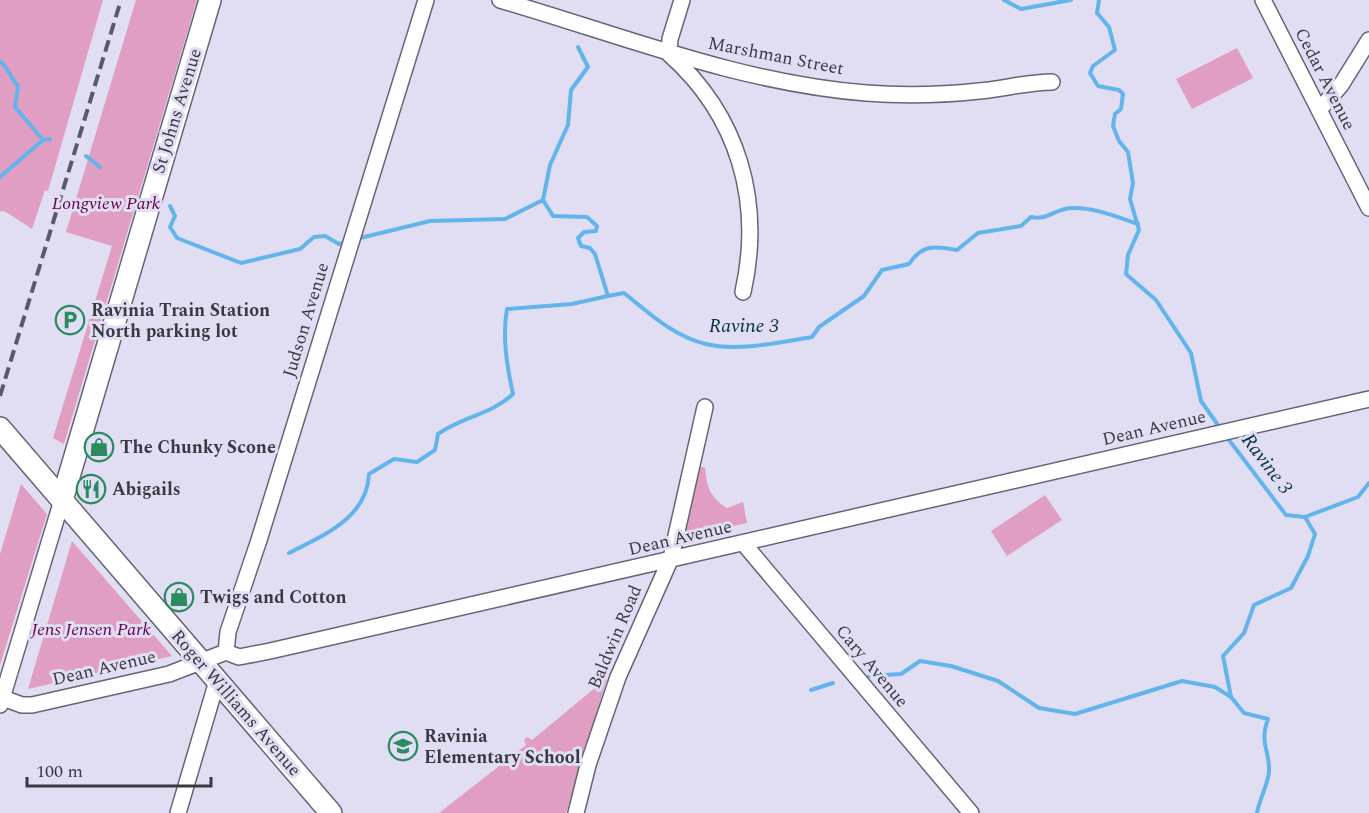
<svg xmlns="http://www.w3.org/2000/svg" width="1369" height="813" viewBox="0 0 1369 813" font-family="Spectral,serif">
<style>
.green{fill:#e09ec3}
.lines{fill:none;stroke-linecap:round;stroke-linejoin:round}
.stream{stroke:#62b4eb;stroke-width:4}
.street-casing{stroke:#676478;stroke-width:18}
.secondary-casing{stroke:#676478;stroke-width:24}
.street{stroke:#fff;stroke-width:15}
.secondary{stroke:#fff;stroke-width:21}
.rail{stroke:#5a5964;stroke-width:4;stroke-dasharray:12 6;stroke-linecap:butt}
.labels{text-anchor:middle;dominant-baseline:central;stroke-width:6;stroke-linejoin:round;paint-order:stroke}
.street-label{font-size:18px;fill:#3a3942;stroke:#e1def4}
.park-label{font-size:18px;font-style:italic;fill:#650148;stroke:#e1def4}
.poi-label{font-size:18px;font-weight:bold;fill:#3a3942;stroke:#e1def4;text-anchor:start}
.water-label{font-size:20px;font-style:italic;fill:#092e44;stroke:#e1def4}
</style>
<rect width="100%" height="100%" fill="#e1def4"/>
<!-- green -->
<path class="green" d="M 0,0 L 103,0 L 48,191 L 45,190 L 32,229 L 6,212 L 0,211 Z
M 136,0 L 197,0 L 64,444 L 53,438 L 112,246 L 66,232 Z
M 1237,48 L 1253,78 L 1192,109 L 1176,79 Z
M 698,466 L 705,468 C 707,488 710,497 727,508 L 743,502 L 747,523 L 684,537 Z
M 21,484 L 47,514 L 0,665 L 0,554 Z
M 1045,495 L 1062,520 L 1007,556 L 991,531 Z
M 72,541 L 172,656 L 28,689 Z
M 607,678 L 566,813 L 439,813 L 526,745 L 524,740 L 527,737 L 532,740 Z"/>
<g class="lines">
<!-- stream -->
<path class="stream" d="M 1004,0 L 1021,9 L 1071,0
M 1099,0 L 1097,13 L 1109,27 L 1115,50 L 1093,66 L 1090,73 L 1098,86 L 1119,90 L 1123,94 L 1121,109 L 1115,114 L 1113,126 L 1119,141 L 1128,152 L 1133,183 L 1130,199 L 1139,230 L 1128,255 L 1126,274 L 1156,300 L 1191,353 L 1201,401 L 1220,428
M 0,61 C 9,68 10,78 18,86 L 15,107 L 43,140
M 86,156 L 100,167
M 0,177 L 43,140 L 50,139
M 543,200 L 550,165 L 568,125 L 571,90 L 588,67 L 578,47
M 170,206 L 175,216 L 170,227 L 177,238 L 241,263 L 300,249 L 314,237 L 325,236 L 339,244 L 346,242
M 356,239 L 430,221 L 505,219 L 543,200 L 553,216 L 587,217 L 597,226 L 596,231 L 584,232 L 578,238 L 581,246 L 590,248 L 595,254 L 608,296 L 624,293 C 648,312 674,337 706,344 C 737,352 781,342 812,337 L 819,327 L 864,296 L 882,270 L 909,264 C 922,244 935,246 957,250 L 978,233 L 1021,226 L 1031,217 C 1047,221 1056,208 1072,208 C 1094,207 1117,217 1138,224
M 1226,436 L 1286,515 L 1305,517 L 1315,534 L 1308,556 L 1291,588 L 1254,605 L 1244,633 L 1223,656 L 1231,697
M 1305,517 L 1358,497 L 1369,483
M 289,553 C 324,535 367,518 369,474 L 394,459 L 417,462 L 435,450 L 438,434 C 462,417 492,414 513,394 C 507,366 502,337 507,309 L 572,304 L 608,296
M 869,676 L 901,674 L 920,661 L 951,666 L 998,681 L 1039,708 L 1075,714 L 1182,681 L 1215,687 L 1231,697 L 1244,713 L 1268,719 C 1259,743 1270,751 1269,771 C 1269,782 1259,800 1257,813
M 811,690 L 833,683"/>
<!-- street casing -->
<g class="street-casing">
<path id="street" d="M 500,0 C 621,35 739,83 866,93 C 903,96 942,95 979,91 C 1003,89 1028,82 1052,82
M 682,0 L 670,39 L 669,54 C 739,116 763,202 743,292
M 1263,0 L 1369,208
M 1320,109 L 1341,85 L 1369,40
M 744,544 L 971,813
M 226,652 L 228,632 L 259,540 L 426,0
M 3,698 L 22,705 L 32,705 L 169,674 L 226,652 L 239,657 L 270,651 L 1369,399
M 0,705 L 62,500
M 178,813 L 217,681
M 576,813 L 588,765 L 618,677 L 671,558 L 705,407"/>
</g>
<!-- secondary casing -->
<g class="secondary-casing">
<path id="secondary" d="M 0,428 L 331,813
M 62,500 L 210,0"/>
</g>
<!-- street -->
<use href="#street" class="street"/>
<!-- secondary -->
<use href="#secondary" class="secondary"/>
<!-- rail -->
<path class="rail" d="M 0,396 L 121,0"/>
</g>
<!-- icons -->
<defs>
<g id="parking-ring" transform="scale(1.5)"><circle r="9.5" fill="#e1def4" stroke="#2c8a62" stroke-width="1.5"/><path d="M-3.5-5.5H1a3.5 3.5 0 0 1 0 7H-1V5.5H-3.5ZM-1-3.4V-.6H.8a1.4 1.4 0 0 0 0-2.8Z" fill="#2c8a62"/></g>
<g id="shop-ring" transform="scale(1.5)"><circle r="9.5" fill="#e1def4" stroke="#2c8a62" stroke-width="1.5"/><path d="M-5-2.5h2.3a2.7 3.5 0 0 1 5.4 0H5L5.5 6h-11ZM-1.5-2.5h3a1.5 2.3 0 0 0-3 0Z" fill="#2c8a62"/></g>
<g id="restaurant-ring" transform="scale(1.5)"><circle r="9.5" fill="#e1def4" stroke="#2c8a62" stroke-width="1.5"/><path d="M-5-6h1v4h1v-4h1v4h1v-4h1v5L-1.5 .5V6h-2V.5L-5-1ZM5-6V6H3V1.5H1.5Q1.5-4 5-6Z" fill="#2c8a62"/></g>
<g id="school-ring" transform="scale(1.5)"><circle r="9.5" fill="#e1def4" stroke="#2c8a62" stroke-width="1.5"/><path d="M0-5L7-2L0 1L-7-2ZM-4 1L0 2.5L4 1V4Q0 6-4 4Z" fill="#2c8a62"/></g>
</defs>
<g fill-rule="evenodd">
<use href="#parking-ring" x="70" y="320"/>
<use href="#shop-ring" x="99" y="447"/>
<use href="#restaurant-ring" x="91" y="489"/>
<use href="#shop-ring" x="179" y="597"/>
<use href="#school-ring" x="403" y="746"/>
</g>
<g class="labels">
<!-- street labels -->
<g class="street-label">
<text transform="translate(776 56) rotate(11)">Marshman Street</text>
<text transform="translate(1325 79) rotate(63)">Cedar Avenue</text>
<text transform="translate(177 111) rotate(-73)">St Johns Avenue</text>
<text transform="translate(306 320) rotate(-73)">Judson Avenue</text>
<text transform="translate(1154 428) rotate(-13)">Dean Avenue</text>
<text transform="translate(680 538) rotate(-13)">Dean Avenue</text>
<text transform="translate(615 637) rotate(-67)">Baldwin Road</text>
<text transform="translate(872 666) rotate(50)">Cary Avenue</text>
<text transform="translate(104 668) rotate(-13)">Dean Avenue</text>
<text transform="translate(236 703) rotate(49)">Roger Williams Avenue</text>
</g>
<!-- park labels -->
<g class="park-label">
<text x="106" y="203">Longview Park</text>
<text x="91" y="629">Jens Jensen Park</text>
</g>
<!-- poi labels -->
<g class="poi-label">
<text x="91" y="310">Ravinia Train Station<tspan x="91" dy="21">North parking lot</tspan></text>
<text x="120" y="447">The Chunky Scone</text>
<text x="112" y="489">Abigails</text>
<text x="200" y="597">Twigs and Cotton</text>
<text x="424" y="736">Ravinia<tspan x="424" dy="21">Elementary School</tspan></text>
</g>
<!-- water labels -->
<g class="water-label">
<text x="744" y="326">Ravine 3</text>
<text transform="translate(1267 464) rotate(53)">Ravine 3</text>
</g>
</g>
<!-- scale -->
<path d="M27 777v9h184v-9" fill="none" stroke="#3a3942" stroke-width="3"/>
<text x="36" y="777" font-size="18" fill="#3a3942" stroke="#e1def4" stroke-width="4.5" paint-order="stroke">100 m</text>
</svg>
